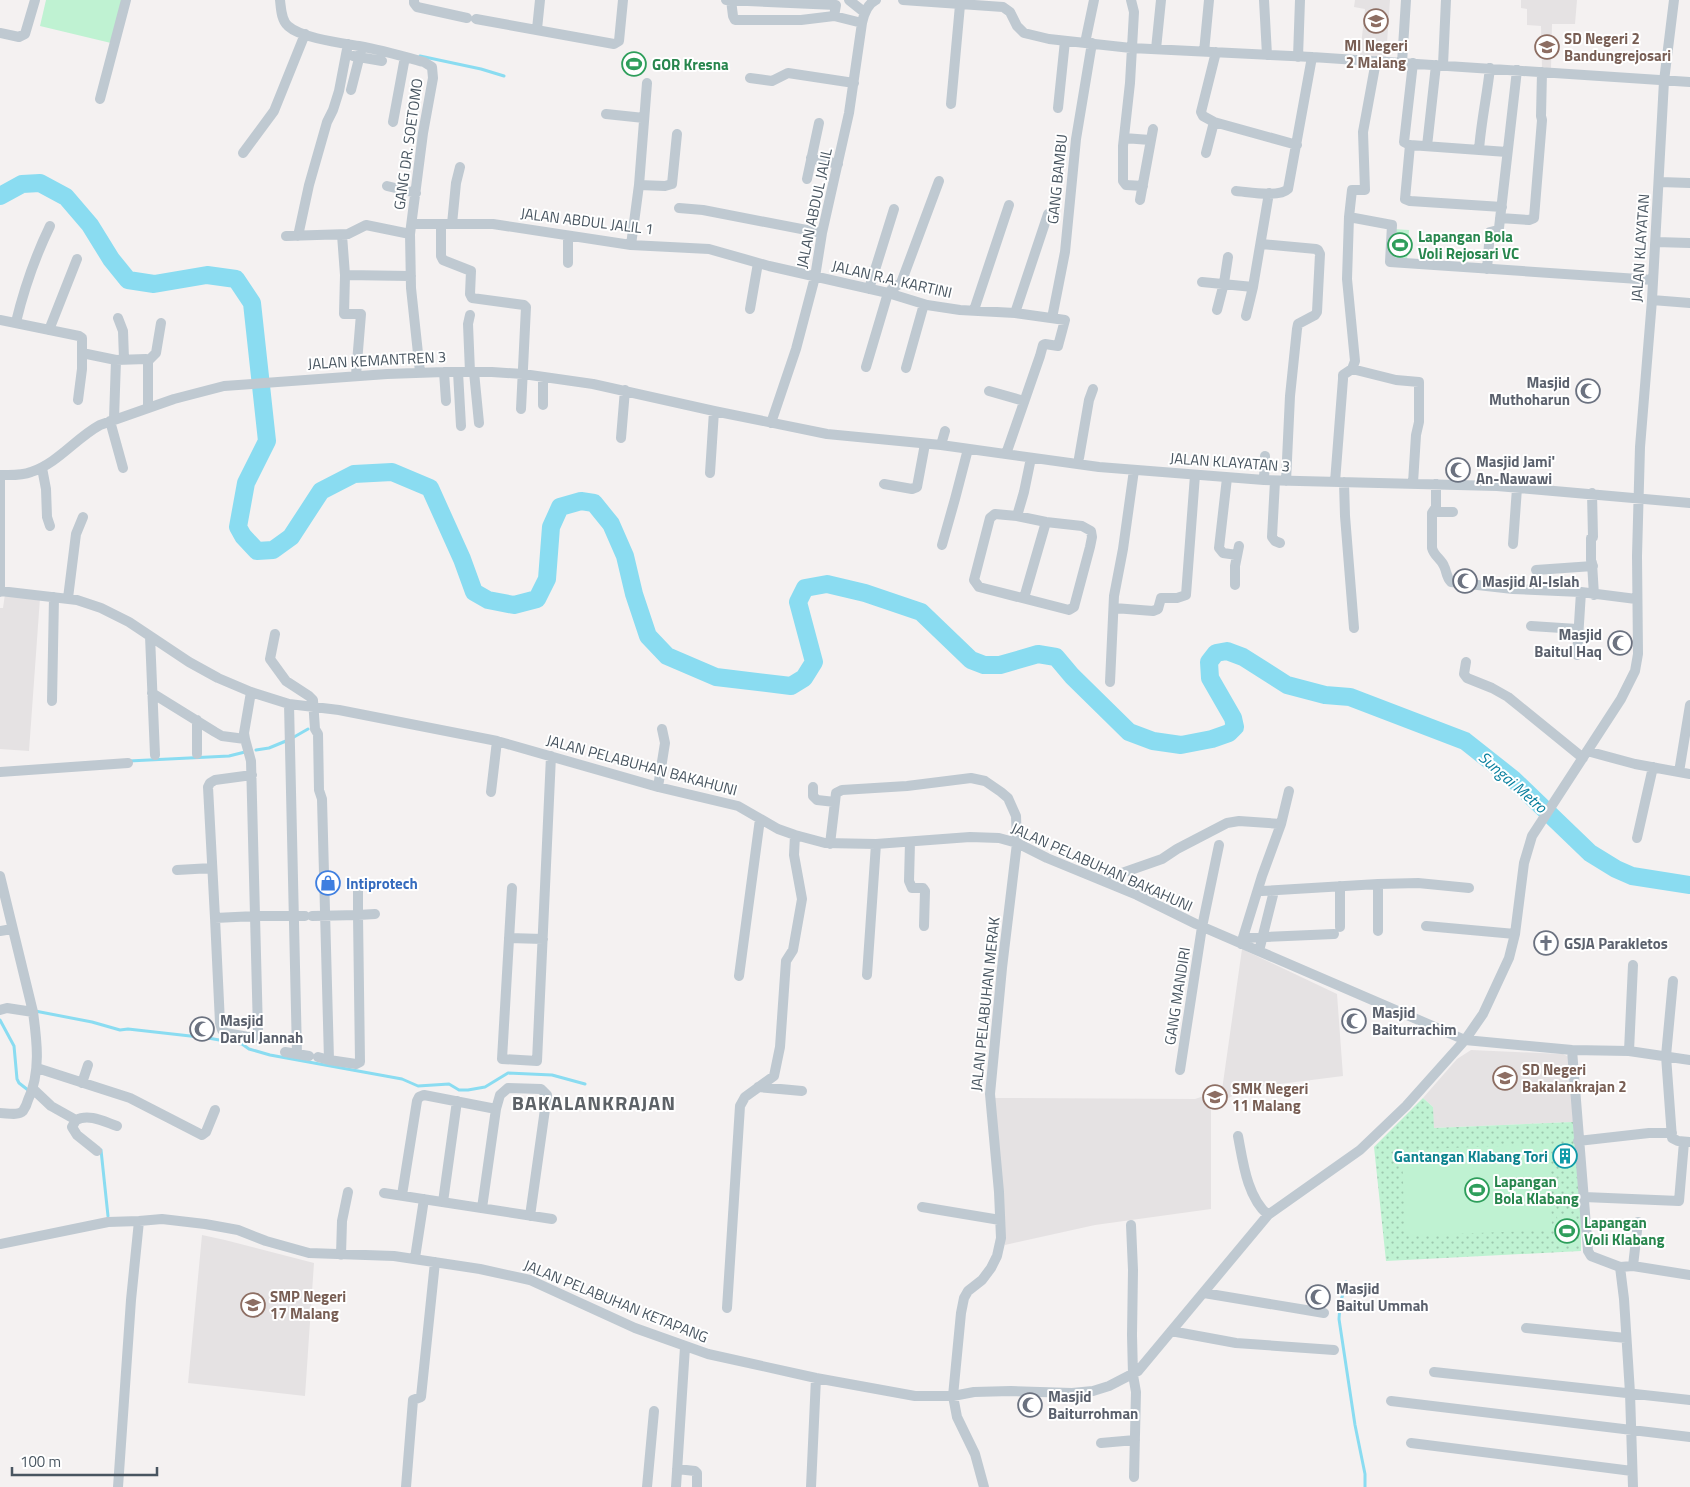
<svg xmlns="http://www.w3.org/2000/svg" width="1690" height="1487" viewBox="0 0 1690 1487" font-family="'Titillium Web',sans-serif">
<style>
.education{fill:#e5e2e3}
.park{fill:url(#park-dots)}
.pitch{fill:#bff2d2}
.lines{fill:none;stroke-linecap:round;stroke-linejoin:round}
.stream{stroke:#8adcf1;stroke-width:3}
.river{stroke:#8adcf1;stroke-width:18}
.minor{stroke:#bfc9d1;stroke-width:10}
.labels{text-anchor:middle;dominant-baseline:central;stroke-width:4;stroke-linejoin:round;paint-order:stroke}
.education-label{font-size:15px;font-weight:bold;fill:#785e54;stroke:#fff;text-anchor:start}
.leisure-label{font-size:15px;font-weight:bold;fill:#27864d;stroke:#fff;text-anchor:start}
.street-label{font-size:15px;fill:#485560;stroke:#fff}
.worship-label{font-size:15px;font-weight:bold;fill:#5b616d;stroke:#fff;text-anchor:start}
.shop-label{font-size:15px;font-weight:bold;fill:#366cbe;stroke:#fff;text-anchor:start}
.culture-label{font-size:15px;font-weight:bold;fill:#0d838f;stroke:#fff;text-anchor:end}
.water-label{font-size:16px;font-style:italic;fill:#077f9e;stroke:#fff}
.district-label{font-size:20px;font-weight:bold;letter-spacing:1px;fill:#5d6267;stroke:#fff}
</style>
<defs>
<pattern id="park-dots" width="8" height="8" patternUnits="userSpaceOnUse" patternTransform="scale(1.25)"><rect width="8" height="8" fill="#bff2d2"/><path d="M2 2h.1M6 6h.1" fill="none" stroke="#9dc7ae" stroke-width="1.8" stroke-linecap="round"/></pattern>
</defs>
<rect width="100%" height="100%" fill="#f4f1f1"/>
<!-- education -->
<path class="education" d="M 1355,0 L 1390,0 L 1386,57 L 1360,55 L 1365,9 L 1354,7 Z
M 1521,0 L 1577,0 L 1575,24 L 1552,24 L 1551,69 L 1542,69 L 1541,26 L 1527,25 L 1527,9 L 1521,8 Z
M 5,594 L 40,598 L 29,751 L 0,749 L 0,608 L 3,608 Z
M 1242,949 L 1337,994 L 1343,1076 L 1231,1090 L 1232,1096 L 1211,1109 L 1211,1209 L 1095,1225 L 1005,1245 L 993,1098 L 1195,1099 L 1222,1090 Z
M 1471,1050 L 1563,1054 L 1569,1057 L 1573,1122 L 1433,1128 L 1433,1107 L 1423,1098 L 1457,1059 Z
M 202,1235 L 225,1240 L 314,1263 L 305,1396 L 188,1383 Z"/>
<!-- park -->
<path class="park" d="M 1423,1098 L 1433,1107 L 1434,1128 L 1573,1122 L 1581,1212 L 1581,1251 L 1386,1261 L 1374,1147 Z"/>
<!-- pitch -->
<path class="pitch" d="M 46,0 L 122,0 L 111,43 L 40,26 Z
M 1393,229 L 1409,230 L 1407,260 L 1392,259 Z
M 1549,1144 L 1552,1230 L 1405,1236 L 1402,1150 Z
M 1576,1215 L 1577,1245 L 1559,1246 L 1557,1216 Z"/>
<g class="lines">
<!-- stream -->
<path class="stream" d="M 420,56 L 481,69 L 504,76
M 294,737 L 308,729
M 256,750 L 269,748 L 286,741
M 129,761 L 229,756 L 245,752
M 35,1011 L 92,1022 L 120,1030 L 128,1029 L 208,1038 L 242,1044 L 249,1049 L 270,1055 L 402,1079 L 418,1086 L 449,1084 L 459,1090 L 468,1090 L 485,1087 L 508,1073 L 552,1075 L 585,1084
M 0,1020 L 14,1046 L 17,1079 L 19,1083 L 28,1090
M 101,1150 L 108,1216
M 1346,1282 L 1340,1305 L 1339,1319 L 1355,1425 L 1365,1474 L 1365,1487"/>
<!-- river -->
<path class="river" d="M 0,196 L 22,184 L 40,183 L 66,197 L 90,225 L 111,259 L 128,280 L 154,284 L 207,275 L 236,279 L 252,303 L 267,441 L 246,483 L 238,527 L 243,536 L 257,551 L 273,550 L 291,537 L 321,491 L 354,474 L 392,472 L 430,488 L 462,559 L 474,592 L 488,600 L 514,605 L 537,599 L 547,579 L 551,527 L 560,507 L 581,501 L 594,503 L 611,524 L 625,556 L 634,594 L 648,636 L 667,656 L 716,677 L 791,686 L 804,678 L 814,662 L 798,602 L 805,588 L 827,584 L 865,593 L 921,612 L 971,660 L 984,665 L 1000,665 L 1038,654 L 1056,657 L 1072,676 L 1129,732 L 1153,741 L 1181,745 L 1212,739 L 1229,733 L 1235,727 L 1233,718 L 1210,678 L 1209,662 L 1216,653 L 1227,651 L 1243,657 L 1287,685 L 1325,695 L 1350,697 L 1465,741 L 1513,779 L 1590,853 L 1616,869 L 1632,876 L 1690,885"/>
<!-- minor -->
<path class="minor" d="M 280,0 C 281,8 281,20 288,26 C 301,38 341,43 359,46 C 381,50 402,56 424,62 L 432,67 L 433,78 L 423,133 L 410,234 L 411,288 L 420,372
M 414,0 L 414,3 L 417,7 L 467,18
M 726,0 L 836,5 L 834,16 L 862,23
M 731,0 L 733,16 L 735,20 L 801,20 L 834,16
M 849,0 L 864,12
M 903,0 L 1003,7 L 1010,12 L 1017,26 L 1024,33 L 1049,39 L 1131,48 L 1312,57 L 1690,82
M 1131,0 L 1134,12 L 1130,83 L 1123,146 L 1123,181 L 1126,185 L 1143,186
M 1264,0 L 1267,55
M 476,19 L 614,44 L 619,41 L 623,0
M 537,29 L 540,0
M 0,33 L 19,37 L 25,34 L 35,0
M 1085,43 L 1094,0
M 1156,49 L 1161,0
M 1204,52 L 1209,0
M 353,56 L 382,61
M 1298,57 L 1300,0
M 1402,63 L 1406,0
M 1413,63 L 1404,142 L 1410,145 L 1507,152
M 1443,65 L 1446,0
M 750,78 L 772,81 L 788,73 L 854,83
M 351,90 L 362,47
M 100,99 L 126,0
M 951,104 L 960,5
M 1058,108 L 1065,41
M 606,114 L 644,118
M 393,122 L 405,57
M 1214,122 L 1297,145
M 1124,138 L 1150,140
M 1410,145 L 1405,199 L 1410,201 L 1502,207
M 1427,146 L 1436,65
M 1479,150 C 1481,122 1487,96 1490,68
M 243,153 L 274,111 L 305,34
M 1206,153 L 1214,122 L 1203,116 L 1201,112 L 1216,52
M 811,158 L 838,164
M 807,179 L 819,123
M 1660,182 L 1690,183
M 639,185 L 665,186 L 672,184 L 677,134
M 387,186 L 416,193
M 1236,191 C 1249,192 1279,198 1288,189 L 1312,57
M 1140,200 L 1153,129
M 679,208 L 703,210 L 822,233
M 1349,217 L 1392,225 L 1390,262 L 1653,280
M 1500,218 L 1529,220 L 1534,218 L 1542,120 L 1541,116 L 1542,72
M 412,224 L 493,224 L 631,245 L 709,249 L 769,266 L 888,293 L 927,305 L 960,310 L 1015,313 L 1065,320 L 1058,346 L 1045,344 L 1043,345 L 1040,356 L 1006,454
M 441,224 L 441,256 L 443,260 L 471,271 L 470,294 L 472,298 L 524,305 L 526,307 L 521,409
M 452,224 L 456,183 L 460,167
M 342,235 L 345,275 L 344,314 L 361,314 L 356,375
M 286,236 L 348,234 L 366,225 L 410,234
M 298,236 L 309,185 L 327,122 L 333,110 L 339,91 L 348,44
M 1656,242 L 1690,243
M 1261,244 L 1316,249 L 1318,250 L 1320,254 L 1317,312 L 1315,315 L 1298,324 L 1297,329 L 1290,396 L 1286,481
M 631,245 L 639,185 L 647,83
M 568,263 L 568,236
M 1487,269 L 1490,232 L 1498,230 L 1499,228 L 1517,70
M 345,275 L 411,276
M 1202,282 L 1253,287
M 869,289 L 894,209
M 1652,300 L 1690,303
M 750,309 L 758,263
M 974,310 L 1009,205
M 1217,310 L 1224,283 L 1228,257
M 1015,313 L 1048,214
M 1246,316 L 1253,287 L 1269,193
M 118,318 L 123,331 L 124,359
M 1052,318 L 1065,252 L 1076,139 L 1092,43
M 0,320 L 79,336 L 82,338 L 82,369 L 78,400
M 16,322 C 24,289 35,257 50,226
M 49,330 L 77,259
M 82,353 L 116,360 L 146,359 L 148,361 L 148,408
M 148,361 L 156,353 L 161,323
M 866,367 L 888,293 L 893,288 L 901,283 L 939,181
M 906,368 L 924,304
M 1352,369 L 1396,380 L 1419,382 L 1419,422 L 1416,435 L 1413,483
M 444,372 L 446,401
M 458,372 L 461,426
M 470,372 L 468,324 L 470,315
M 474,372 L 479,423
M 543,377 L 543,405
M 989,391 L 1024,401
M 114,419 L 116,360
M 110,421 L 123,468
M 771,423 L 796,349 L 815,277 L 822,233 L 849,113 L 862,23 C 864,14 867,4 876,0
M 621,438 L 625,390
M 941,445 L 945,431
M 1079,458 L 1089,400 L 1093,389
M 42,468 L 46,489 L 47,517 L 50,526
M 710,473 L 714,411
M 0,475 C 11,475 21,476 31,472 C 58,463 76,438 100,425 L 174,399 L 224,386 L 387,374 L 444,372 L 492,372 L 523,374 L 593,384 L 714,411 L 827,434 L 941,445 L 1099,467 L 1264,480 L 1497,486 L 1690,503
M 1227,478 L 1219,548 L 1223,553 L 1237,555
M 1264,480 L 1265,456
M 1275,481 L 1272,537 L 1275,541 L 1280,543
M 1335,482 L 1343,379 L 1343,375 L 1352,369 L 1355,361 L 1347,279 L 1349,217 L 1352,190 L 1365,190 L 1363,132 L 1376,61
M 1344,482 L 1345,516 L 1354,628
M 884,484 L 912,489 L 917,487 L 925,444
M 1436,484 L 1436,507 L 1432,513 L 1432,548 C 1434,556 1441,559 1444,566 C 1447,572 1446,577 1451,582 L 1513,589 L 1581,592 L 1636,599
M 1592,493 L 1593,537 L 1591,538 L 1591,560 L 1592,563 L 1594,595
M 1433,512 L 1453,512
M 1017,516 L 1046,522 L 1082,526 L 1091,531 L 1092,537 L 1090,547 L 1074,607 L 1069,610 L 979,587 L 974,580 L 990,518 L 995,514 L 1017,516 L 1024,492 L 1031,458
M 1513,544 L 1517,488
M 942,545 L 955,499 L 968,449
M 1536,570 L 1593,566
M 1235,585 L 1235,566 L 1239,546
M 0,591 L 77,600 L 101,608 L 129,622 L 189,662 L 218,678 L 251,692 L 289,704 L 339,710 L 497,741 L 658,787 L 738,806 L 778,829 L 795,835 L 825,843 L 876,844 L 970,837 L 999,838 L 1017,843 L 1047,858 L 1137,895 L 1196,924 L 1465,1040 L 1572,1050 L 1629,1051 L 1690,1060
M 0,592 L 0,475
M 68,598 L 76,534 L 83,517
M 1024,598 L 1046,522
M 1114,608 L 1153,611 L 1158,609 L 1161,598 L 1177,598 L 1186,595 L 1195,475
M 1531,626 L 1577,629
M 275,634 L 270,659 L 286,681 L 309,696 L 313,700 L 315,729 L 318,734 L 319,790 L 322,799 L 329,1060 L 318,1057
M 150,636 L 155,755
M 1577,655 L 1581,592
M 1466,662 L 1464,674 L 1467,678 L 1492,688 L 1508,697 L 1583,758
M 1110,682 L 1114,596 L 1123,549 L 1134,470
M 152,693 L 215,732 L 222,736 L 245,739
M 52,701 L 54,597
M 289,704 L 297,1054
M 197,720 L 197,754
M 1587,751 L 1635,764 L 1690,774
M 0,772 L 128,763
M 1679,772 L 1690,705
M 252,775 L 215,780 L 210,783 L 208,787 L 215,918 L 256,916 L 305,916
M 658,787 L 665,743 L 662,729
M 813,787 L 813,796 L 817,800 L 835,802 L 830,844
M 491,792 L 497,741
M 835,802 L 836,793 L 842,790 L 907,786 L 971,778 L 985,781 L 1001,792 L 1008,798 L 1016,816 L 1017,843 L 1002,968 L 990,1094 L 999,1192 L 1001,1238 L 997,1256 L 991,1268 L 982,1280 L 968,1291 L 964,1298 L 961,1313 L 953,1396 L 957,1417 L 975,1454 L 984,1487
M 1637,838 L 1653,767
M 910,842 L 909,881 L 912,888 L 923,888 L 925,891 L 924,926
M 177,870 L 212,868
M 0,876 L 33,1012 C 37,1041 41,1073 28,1100 C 27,1104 25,1108 23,1111 C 18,1116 7,1113 0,1113
M 1102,880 L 1162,859 L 1177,849 L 1227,823 L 1239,821 L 1281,824
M 1378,884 L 1378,931
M 1340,886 L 1340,927
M 358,888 L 358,915 L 375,914
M 512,888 L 502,1059 L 537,1061 L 551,756
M 1262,891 L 1378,884 L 1418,883 L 1469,888
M 312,916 L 358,915 L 360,1062 L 356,1064 L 329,1060
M 215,918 L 220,1023 L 222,1030 L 226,1033 L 254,1038 L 257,1036 L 258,1032 L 251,761 L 245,739 L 244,733 L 251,692
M 1426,926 L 1515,934
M 0,931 L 12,929
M 509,938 L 543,939
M 1243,938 L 1334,934
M 1241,944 L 1262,876 L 1281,824 L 1289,791
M 1259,951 L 1274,891
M 867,975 L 876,844
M 739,976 L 760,819
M 1673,981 L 1666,1056 L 1672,1138 L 1678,1141 L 1690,1142
M 0,1010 L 7,1008 L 33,1012
M 1572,1050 L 1588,1251 L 1591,1256 L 1620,1267 L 1633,1266 L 1690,1275
M 1629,1051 L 1633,965
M 285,1052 L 309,1056
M 37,1068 L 130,1098 L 202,1135 L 206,1132 L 215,1110
M 1180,1070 L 1202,927 L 1219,845
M 82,1083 L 88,1065
M 758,1087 L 802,1091
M 33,1089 L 51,1106 L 76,1120 C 89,1113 105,1122 117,1126
M 76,1120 L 72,1127 L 77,1135 L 97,1151
M 1238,1136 C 1243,1162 1247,1197 1268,1215
M 1578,1141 L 1649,1133 L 1672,1133
M 384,1193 L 552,1219
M 402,1195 L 417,1101 L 419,1097 L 424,1095 L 496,1109 L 500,1095 L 508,1088 L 541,1089 L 547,1095 L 530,1216
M 1584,1197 L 1679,1201 L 1684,1142
M 443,1202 L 457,1101
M 922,1207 L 1000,1220
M 482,1208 L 496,1109
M 1131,1225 L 1133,1270 L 1132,1335 L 1133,1375 L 1136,1392 L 1134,1477
M 0,1244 L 108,1222 L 139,1221 L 162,1219 L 205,1224 L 238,1230 L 266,1241 L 309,1253 L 394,1256 L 480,1269 L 530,1280 L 635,1328 L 708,1354 L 816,1378 L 915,1396 L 953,1396 L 974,1392 L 1011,1391 L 1072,1393 L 1093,1391 L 1109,1386 L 1138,1371 L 1268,1215 L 1360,1150 L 1406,1106 L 1465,1040 L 1483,1014 L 1509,958 L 1515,934 L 1524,863 L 1532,836 L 1621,699 L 1635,671 L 1638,654 L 1637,556 L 1640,447 L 1652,300 L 1664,81 L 1674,0
M 341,1255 L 342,1221 L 348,1192
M 415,1258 L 424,1199
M 1633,1266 L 1638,1222
M 1620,1267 L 1624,1299 L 1630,1393 L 1633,1487
M 1204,1293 L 1324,1313
M 727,1308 L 740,1106 L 745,1097 L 774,1076 L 780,1047 L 786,961 L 793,950 L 802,899 L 794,855 L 795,835
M 1526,1328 L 1626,1338
M 1171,1331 L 1236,1343 L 1334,1350
M 1434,1372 L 1690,1400
M 1391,1401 L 1690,1437
M 1101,1443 L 1135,1440
M 1411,1443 L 1632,1471
M 677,1469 L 695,1471 L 697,1473 L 697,1487
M 118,1487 L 131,1300 L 139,1221
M 406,1487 L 413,1400 L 421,1397 L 435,1262
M 647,1487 L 654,1411
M 676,1487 L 685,1347
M 811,1487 L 816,1378"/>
</g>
<!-- icons -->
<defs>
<g id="school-ring" transform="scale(1.25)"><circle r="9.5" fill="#fff" stroke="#8d6e63" stroke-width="1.5"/><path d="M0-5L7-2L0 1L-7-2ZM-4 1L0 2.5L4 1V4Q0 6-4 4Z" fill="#8d6e63"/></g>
<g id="stadium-ring" transform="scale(1.25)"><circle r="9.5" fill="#fff" stroke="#2e9e5b" stroke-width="1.5"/><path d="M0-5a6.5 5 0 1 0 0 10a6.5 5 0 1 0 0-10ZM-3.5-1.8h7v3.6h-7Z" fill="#2e9e5b"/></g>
<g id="mosque-ring" transform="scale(1.25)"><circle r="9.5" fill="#fff" stroke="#6b7280" stroke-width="1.5"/><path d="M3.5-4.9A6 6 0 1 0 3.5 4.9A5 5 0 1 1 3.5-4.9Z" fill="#6b7280"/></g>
<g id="shop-ring" transform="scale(1.25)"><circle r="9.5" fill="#fff" stroke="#3f7fe0" stroke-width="1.5"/><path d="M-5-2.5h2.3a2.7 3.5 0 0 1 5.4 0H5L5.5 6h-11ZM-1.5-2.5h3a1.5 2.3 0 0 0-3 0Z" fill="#3f7fe0"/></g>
<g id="church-ring" transform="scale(1.25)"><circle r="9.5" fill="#fff" stroke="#6b7280" stroke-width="1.5"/><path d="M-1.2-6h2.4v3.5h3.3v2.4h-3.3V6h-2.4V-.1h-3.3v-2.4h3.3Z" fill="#6b7280"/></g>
<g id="building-ring" transform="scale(1.25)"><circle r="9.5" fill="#fff" stroke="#0f9aa8" stroke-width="1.5"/><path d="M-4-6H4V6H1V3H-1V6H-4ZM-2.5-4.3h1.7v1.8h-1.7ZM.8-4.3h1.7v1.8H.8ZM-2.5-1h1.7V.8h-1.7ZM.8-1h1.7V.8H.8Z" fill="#0f9aa8"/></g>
</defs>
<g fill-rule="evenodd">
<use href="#school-ring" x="1376" y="21"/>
<use href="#school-ring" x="1547" y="47"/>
<use href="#stadium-ring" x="634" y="64"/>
<use href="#stadium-ring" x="1400" y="245"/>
<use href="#mosque-ring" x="1588" y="391"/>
<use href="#mosque-ring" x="1458" y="470"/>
<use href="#mosque-ring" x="1465" y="581"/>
<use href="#mosque-ring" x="1620" y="643"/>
<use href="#shop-ring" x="328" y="883"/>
<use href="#church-ring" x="1546" y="943"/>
<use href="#mosque-ring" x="1354" y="1021"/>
<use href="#mosque-ring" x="202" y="1029"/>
<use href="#school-ring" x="1505" y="1078"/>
<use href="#school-ring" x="1215" y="1097"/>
<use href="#building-ring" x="1565" y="1156"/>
<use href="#stadium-ring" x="1477" y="1190"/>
<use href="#stadium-ring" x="1567" y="1231"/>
<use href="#mosque-ring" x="1318" y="1297"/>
<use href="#school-ring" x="253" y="1305"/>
<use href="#mosque-ring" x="1030" y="1405"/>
</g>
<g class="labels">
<!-- education labels -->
<g class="education-label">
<text x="1564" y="38">SD Negeri 2<tspan x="1564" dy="17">Bandungrejosari</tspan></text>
<text x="1376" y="45" text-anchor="middle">MI Negeri<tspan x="1376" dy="17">2 Malang</tspan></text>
<text x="1522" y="1069">SD Negeri<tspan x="1522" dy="17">Bakalankrajan 2</tspan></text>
<text x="1232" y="1088">SMK Negeri<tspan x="1232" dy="17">11 Malang</tspan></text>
<text x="270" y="1296">SMP Negeri<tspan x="270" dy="17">17 Malang</tspan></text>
</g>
<!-- leisure labels -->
<g class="leisure-label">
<text x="652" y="64">GOR Kresna</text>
<text x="1418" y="236">Lapangan Bola<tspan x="1418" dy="17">Voli Rejosari VC</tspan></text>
<text x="1494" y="1181">Lapangan<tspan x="1494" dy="17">Bola Klabang</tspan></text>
<text x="1584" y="1222">Lapangan<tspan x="1584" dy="17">Voli Klabang</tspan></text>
</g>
<!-- street labels -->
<g class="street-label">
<text transform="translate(408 144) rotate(-82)">GANG DR. SOETOMO</text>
<text transform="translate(1057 179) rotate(-84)">GANG BAMBU</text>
<text transform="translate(814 208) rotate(-78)">JALAN ABDUL JALIL</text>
<text transform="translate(587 221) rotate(7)">JALAN ABDUL JALIL 1</text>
<text transform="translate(1640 248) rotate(-86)">JALAN KLAYATAN</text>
<text transform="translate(892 279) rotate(13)">JALAN R.A. KARTINI</text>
<text transform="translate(377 360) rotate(-3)">JALAN KEMANTREN 3</text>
<text transform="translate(1230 462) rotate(4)">JALAN KLAYATAN 3</text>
<text transform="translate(642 765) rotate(15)">JALAN PELABUHAN BAKAHUNI</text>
<text transform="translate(1102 867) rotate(24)">JALAN PELABUHAN BAKAHUNI</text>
<text transform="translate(1177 996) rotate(-81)">GANG MANDIRI</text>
<text transform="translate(985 1004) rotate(-84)">JALAN PELABUHAN MERAK</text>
<text transform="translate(616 1301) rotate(22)">JALAN PELABUHAN KETAPANG</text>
</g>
<!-- worship labels -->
<g class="worship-label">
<text x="1570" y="382" text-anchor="end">Masjid<tspan x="1570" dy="17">Muthoharun</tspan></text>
<text x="1476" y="461">Masjid Jami'<tspan x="1476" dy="17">An-Nawawi</tspan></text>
<text x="1482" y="581">Masjid Al-Islah</text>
<text x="1602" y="634" text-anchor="end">Masjid<tspan x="1602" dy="17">Baitul Haq</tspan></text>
<text x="1564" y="943">GSJA Parakletos</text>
<text x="1372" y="1012">Masjid<tspan x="1372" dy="17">Baiturrachim</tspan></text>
<text x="220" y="1020">Masjid<tspan x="220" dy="17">Darul Jannah</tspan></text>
<text x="1336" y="1288">Masjid<tspan x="1336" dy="17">Baitul Ummah</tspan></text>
<text x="1048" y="1396">Masjid<tspan x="1048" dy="17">Baiturrohman</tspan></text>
</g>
<!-- shop labels -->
<g class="shop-label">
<text x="346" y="883">Intiprotech</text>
</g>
<!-- culture labels -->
<g class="culture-label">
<text x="1548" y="1156">Gantangan Klabang Tori</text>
</g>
<!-- water labels -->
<g class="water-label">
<text transform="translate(1513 782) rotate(41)">Sungai Metro</text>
</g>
<!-- district labels -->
<g class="district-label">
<text x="594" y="1102">BAKALANKRAJAN</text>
</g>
</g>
<!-- scale -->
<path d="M12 1467v8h145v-8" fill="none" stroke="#485560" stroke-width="2.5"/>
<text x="20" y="1467" font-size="15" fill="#485560" stroke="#ffffff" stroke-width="4" paint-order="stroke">100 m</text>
</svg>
